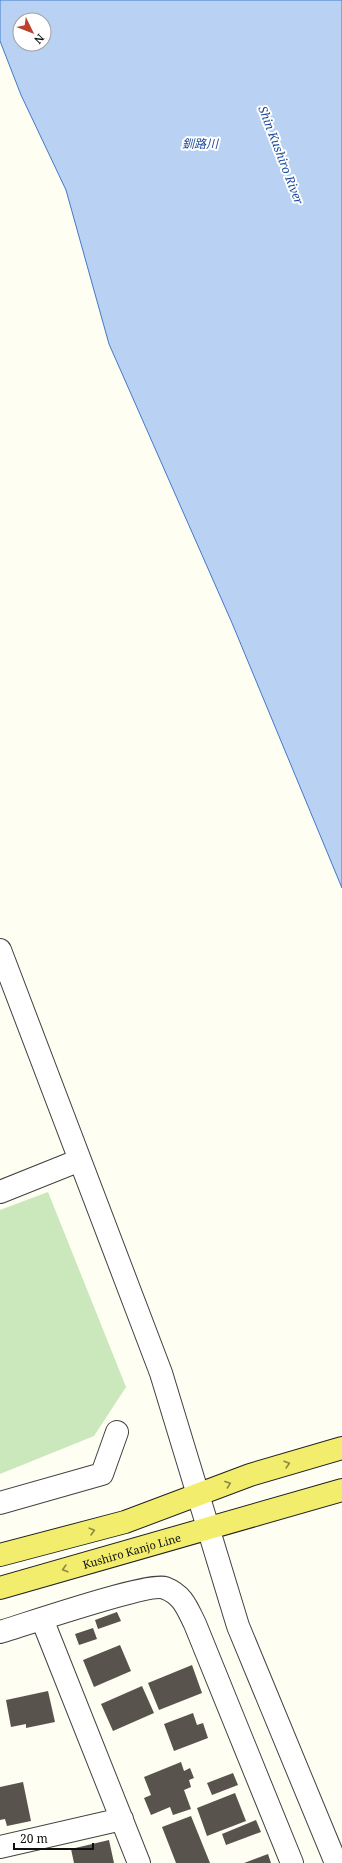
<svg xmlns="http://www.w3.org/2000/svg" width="342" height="1863" viewBox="0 0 342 1863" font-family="'Noto Serif','Noto Sans JP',serif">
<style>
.green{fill:#cae8bc}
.water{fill:#b9d2f4;stroke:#4278c8;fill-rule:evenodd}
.building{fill:#58534c}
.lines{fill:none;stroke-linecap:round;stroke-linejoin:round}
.minor-casing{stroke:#424242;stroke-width:24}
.major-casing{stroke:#202020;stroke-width:24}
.minor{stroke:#fff;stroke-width:22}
.major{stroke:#f3ed6e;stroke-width:22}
.oneway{stroke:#8c8943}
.labels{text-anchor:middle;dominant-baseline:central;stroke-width:4;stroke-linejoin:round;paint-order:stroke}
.street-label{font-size:11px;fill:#0f0f0f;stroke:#fff}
.water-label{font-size:12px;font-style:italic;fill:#1c4b9d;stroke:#fff}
</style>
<rect width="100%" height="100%" fill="#fefef2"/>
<!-- green -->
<path class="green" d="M 48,1192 L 126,1387 L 94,1436 L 0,1474 L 0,1210 Z"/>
<!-- water -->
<path class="water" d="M 0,0 L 342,0 L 342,888 L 232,623 L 109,344 L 66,190 L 21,95 L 0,41 ZM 20,20 L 44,20 L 44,44 L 20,44 Z"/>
<!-- building -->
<path class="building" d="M 117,1612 L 121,1621 L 98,1629 L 95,1620 Z
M 93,1628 L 97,1639 L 79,1645 L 75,1634 Z
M 120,1645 L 131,1671 L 94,1687 L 83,1660 Z
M 192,1665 L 202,1693 L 159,1710 L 148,1683 Z
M 142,1686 L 154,1713 L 113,1731 L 101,1704 Z
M 48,1691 L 55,1722 L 26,1728 L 26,1724 L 11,1727 L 6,1700 Z
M 193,1713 L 197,1725 L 203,1723 L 208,1738 L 174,1751 L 164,1724 Z
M 181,1762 L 184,1771 L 190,1768 L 194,1778 L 189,1780 L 191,1787 L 184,1790 L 191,1809 L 173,1815 L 170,1807 L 151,1815 L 144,1798 L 151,1795 L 144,1777 Z
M 233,1773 L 238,1785 L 212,1795 L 207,1783 Z
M 23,1782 L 31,1821 L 7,1826 L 5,1819 L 0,1820 L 0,1787 Z
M 235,1793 L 246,1821 L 207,1836 L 197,1808 Z
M 191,1816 L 210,1863 L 176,1863 L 162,1827 Z
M 256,1820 L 261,1832 L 226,1845 L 222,1834 Z
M 109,1840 L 114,1863 L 74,1863 L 71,1849 Z
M 268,1854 L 271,1863 L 244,1863 Z"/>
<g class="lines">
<!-- minor casing -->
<g class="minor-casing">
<path id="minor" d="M 0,950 L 161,1373 L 238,1626 L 336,1863
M 0,1192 L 80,1160
M 0,1503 L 102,1474 L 117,1432
M 42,1619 L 139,1863
M 0,1632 C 24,1625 149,1582 165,1588 C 183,1595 187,1608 195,1624 L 292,1863
M 0,1847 L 122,1819"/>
</g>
<!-- major casing -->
<g class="major-casing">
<g id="major">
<path d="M 0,1555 L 125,1522 L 250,1475 L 342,1448"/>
<path id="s1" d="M 0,1588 L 342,1490"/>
</g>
</g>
<!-- minor -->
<use href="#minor" class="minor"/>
<!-- major -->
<use href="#major" class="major"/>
</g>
<!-- one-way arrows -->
<defs><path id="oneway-chevron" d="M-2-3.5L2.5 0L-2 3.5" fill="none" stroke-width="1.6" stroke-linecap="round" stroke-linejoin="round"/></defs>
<g class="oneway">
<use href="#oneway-chevron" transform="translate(287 1464) rotate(-16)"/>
<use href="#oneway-chevron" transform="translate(228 1484) rotate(-20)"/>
<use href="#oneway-chevron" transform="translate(92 1531) rotate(-15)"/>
<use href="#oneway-chevron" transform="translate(65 1569) rotate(164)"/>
</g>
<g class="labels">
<!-- street labels -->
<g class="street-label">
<text stroke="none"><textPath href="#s1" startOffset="137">Kushiro Kanjo Line</textPath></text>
</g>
<!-- water labels -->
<g class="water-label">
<text x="200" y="143">釧路川</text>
<text transform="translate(281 155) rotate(69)">Shin Kushiro River</text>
</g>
</g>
<!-- north arrow -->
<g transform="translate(32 32) rotate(133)"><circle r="19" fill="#ffffff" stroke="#9f9f9f"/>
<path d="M0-3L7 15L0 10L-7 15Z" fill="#bb422c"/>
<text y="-6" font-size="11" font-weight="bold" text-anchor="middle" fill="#0f0f0f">N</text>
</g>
<!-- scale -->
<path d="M14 1843v6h79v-6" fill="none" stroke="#0f0f0f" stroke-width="2"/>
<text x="20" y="1843" font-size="12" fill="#0f0f0f" stroke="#ffffff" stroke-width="3" paint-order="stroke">20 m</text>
</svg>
